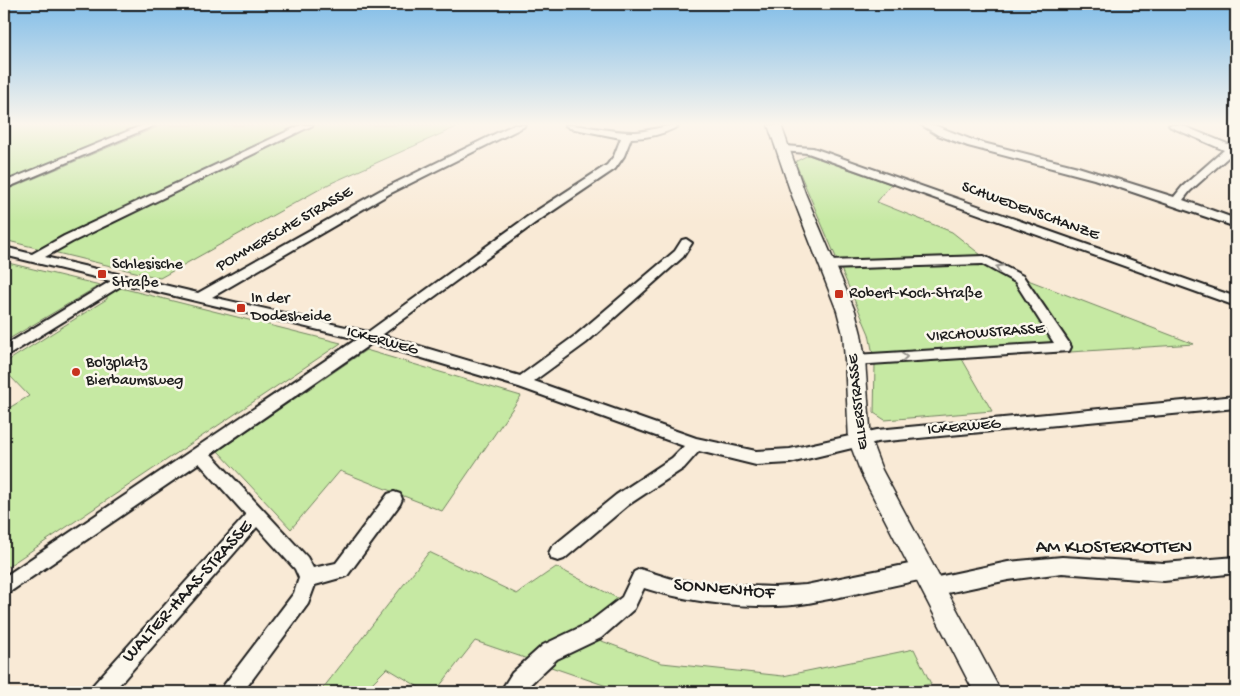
<svg xmlns="http://www.w3.org/2000/svg" width="1240" height="696" viewBox="0 0 1240 696" font-family="'Gochi Hand',sans-serif">
<style>
.green{fill:#c6e9a3;stroke:#718260}
.lines{fill:none;stroke-linecap:round;stroke-linejoin:round}
.street-casing{stroke:#1c1c1c;stroke-width:4}
.secondary-casing{stroke:#1c1c1c;stroke-width:3}
.street{fill:#fbf7ec;fill-rule:evenodd}
.secondary{fill:#fbf7ec;fill-rule:evenodd}
.oneway{stroke:#97948e}
.poi-dot{fill:#c8321e;stroke:#fbf7ec;stroke-width:2}
.labels{text-anchor:middle;dominant-baseline:central;stroke-width:5;stroke-linejoin:round;paint-order:stroke}
.street-label{font-size:16px;fill:#1c1c1c;stroke:#fbf7ec}
.poi-label{font-size:16px;fill:#1c1c1c;stroke:#fbf7ec;text-anchor:start}
.near-street-label{font-size:19px;fill:#1c1c1c;stroke:#fbf7ec}
</style>
<rect width="100%" height="100%" fill="#f9ead6"/>
<filter id="ink" filterUnits="userSpaceOnUse"><feTurbulence type="fractalNoise" baseFrequency=".02" numOctaves="2"/><feDisplacementMap in="SourceGraphic" scale="10" xChannelSelector="R" yChannelSelector="G"/><feConvolveMatrix kernelMatrix="1 2 1 2 8 2 1 2 1" color-interpolation-filters="sRGB"/></filter>
<g filter="url(#ink)">
<!-- green -->
<path class="green" d="M 4,125 L 142,125 L 4,182 Z
M 162,125 L 461,125 L 329,184 L 160,278 L 4,240 L 4,191 Z
M 808,155 L 891,184 L 877,202 L 952,232 L 981,255 L 1028,280 L 1194,344 L 962,359 L 992,411 L 885,420 L 874,413 L 875,365 L 869,334 L 795,162 Z
M 4,262 L 100,285 L 4,342 Z
M 117,287 L 341,343 L 4,569 L 4,411 L 29,396 L 9,375 L 4,376 L 4,361 L 6,362 L 107,299 L 107,293 Z
M 366,350 L 521,396 L 442,511 L 340,471 L 291,529 L 218,451 Z
M 429,552 L 517,594 L 556,567 L 627,603 L 588,636 L 662,663 L 783,676 L 914,649 L 931,684 L 889,692 L 624,692 L 475,641 L 435,692 L 427,692 L 387,668 L 363,692 L 320,692 Z"/>
<g class="lines">
<!-- street casing -->
<g class="street-casing">
<path id="street" d="M 143,125 L 155,125 L 4,189 L 4,182 Z
M 301,125 L 313,125 L 72,242 L 45,257 L 198,293 L 381,190 L 513,125 L 525,125 L 523,127 L 389,194 L 212,297 L 368,332 L 527,217 L 607,165 L 614,156 L 621,138 L 570,128 L 565,125 C 589,125 612,133 636,132 C 651,131 664,125 679,125 L 677,127 C 663,134 648,138 631,138 L 624,156 L 615,169 L 535,223 L 382,335 L 520,376 L 576,335 L 675,251 L 682,240 L 686,239 L 692,243 L 683,257 L 586,343 L 534,381 L 696,438 L 756,451 L 790,449 L 877,430 L 1236,396 L 1236,408 L 877,442 L 790,463 L 756,465 L 699,451 L 684,468 L 628,505 L 564,559 L 558,561 L 552,559 L 549,553 L 552,547 L 616,495 L 672,458 L 684,446 L 519,387 L 372,343 L 211,454 L 307,557 L 313,568 L 336,563 L 388,494 L 394,492 L 400,494 L 402,499 L 400,504 L 347,576 L 315,585 L 308,604 L 243,692 L 221,692 L 224,685 L 294,593 L 299,578 L 295,569 L 257,527 L 113,692 L 90,692 L 93,685 L 246,515 L 199,463 L 4,596 L 4,577 L 357,339 L 124,284 L 4,358 L 4,346 L 111,281 L 4,255 L 4,247 L 32,254 L 64,236 Z
M 922,125 L 934,125 L 975,141 L 1078,167 L 1174,197 L 1182,187 L 1224,150 L 1171,127 L 1169,125 L 1181,125 L 1230,145 L 1236,142 L 1236,150 L 1190,191 L 1183,200 L 1236,219 L 1236,227 L 1094,179 L 968,146 L 938,135 Z
M 784,146 L 813,148 L 1236,297 L 1236,306 L 808,153 L 780,151 L 779,149 Z
M 984,256 L 1023,276 L 1069,343 L 1071,347 L 1069,351 L 855,365 L 850,364 L 848,360 L 850,356 L 855,355 L 1054,343 L 1015,282 L 982,264 L 827,269 L 821,265 L 827,261 Z
M 1062,557 L 1164,563 L 1236,557 L 1236,573 L 1164,581 L 1062,573 L 1008,580 L 933,596 L 927,593 L 924,587 L 927,581 L 933,578 L 1008,562 Z
M 924,561 L 930,564 L 933,570 L 930,576 L 924,579 C 885,587 847,596 808,603 C 759,611 691,603 644,588 L 634,609 L 601,638 L 557,659 L 522,692 L 500,692 L 512,673 L 543,645 L 587,624 L 622,597 L 634,572 L 640,569 L 672,579 L 715,585 L 775,587 L 806,585 Z"/>
</g>
<!-- secondary casing -->
<g class="secondary-casing">
<path id="secondary" d="M 768,125 L 781,125 L 805,193 L 855,311 L 861,334 L 865,360 L 871,441 L 882,470 L 1001,692 L 974,692 L 861,473 L 849,441 L 845,360 L 843,334 L 837,311 L 791,193 Z"/>
</g>
<!-- street -->
<use href="#street" class="street"/>
<!-- secondary -->
<use href="#secondary" class="secondary"/>
</g>
<!-- one-way arrows -->
<defs><path id="oneway-chevron" d="M-2-3.5L2.5 0L-2 3.5" fill="none" stroke-width="1.6" stroke-linecap="round" stroke-linejoin="round" transform="scale(1.25)"/></defs>
<g class="oneway">
<use href="#oneway-chevron" transform="translate(999 268) rotate(-152)"/>
<use href="#oneway-chevron" transform="translate(904 357) rotate(-4)"/>
</g>
</g>
<!-- sky -->
<linearGradient id="sky" x2="0" y2="1"><stop stop-color="#81bde8"/><stop offset="0.56" stop-color="#fcf6ed"/><stop offset="1" stop-color="#fcf6ed" stop-opacity="0"/></linearGradient>
<rect width="1240" height="222" fill="url(#sky)"/>
<!-- markers -->
<g class="poi-dot">
<rect x="97" y="269" width="10" height="10" rx="2.5"/>
<rect x="834" y="289" width="10" height="10" rx="2.5"/>
<rect x="236" y="303" width="10" height="10" rx="2.5"/>
<circle cx="76" cy="372" r="5"/>
</g>
<g class="labels">
<!-- street labels -->
<g class="street-label">
<text transform="translate(1030 212) rotate(20)">SCHWEDENSCHANZE</text>
<text transform="translate(285 230) rotate(-30)">POMMERSCHE STRASSE</text>
<text transform="translate(986 334) rotate(-4)">VIRCHOWSTRASSE</text>
<text transform="translate(382 342) rotate(15)">ICKERWEG</text>
<text transform="translate(859 402) rotate(-96)">ELLERSTRASSE</text>
<text transform="translate(964 428) rotate(-5)">ICKERWEG</text>
</g>
<!-- poi labels -->
<g class="poi-label">
<text x="112" y="265">Schlesische<tspan x="112" dy="18">Straße</tspan></text>
<text x="849" y="294">Robert-Koch-Straße</text>
<text x="251" y="299">In der<tspan x="251" dy="18">Dodesheide</tspan></text>
<text x="86" y="363">Bolzplatz<tspan x="86" dy="18">Bierbaumsweg</tspan></text>
</g>
<!-- near-street labels -->
<g class="near-street-label">
<text x="1114" y="548">AM KLOSTERKOTTEN</text>
<text transform="translate(724 590) rotate(5)">SONNENHOF</text>
<text transform="translate(188 592) rotate(-48)">WALTER-HAAS-STRASSE</text>
</g>
</g>
<!-- margin -->
<rect width="1240" height="696" fill="none" stroke="#fbf7ec" stroke-width="20"/>
<rect x="10" y="10" width="1220" height="676" fill="none" stroke="#1c1c1c" stroke-width="2" filter="url(#ink)"/>
</svg>
